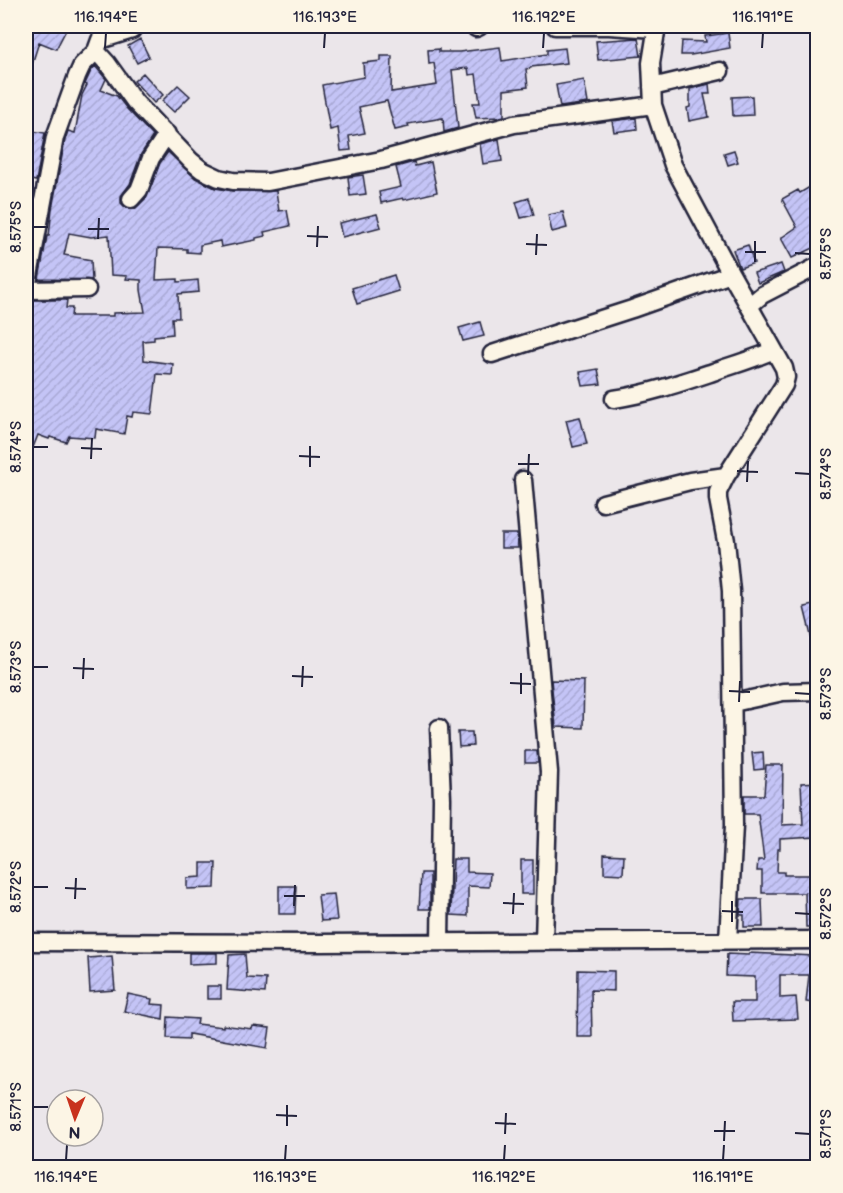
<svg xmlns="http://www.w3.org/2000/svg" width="843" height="1193" viewBox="0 0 843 1193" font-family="'Balsamiq Sans',sans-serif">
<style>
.building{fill:url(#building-hatch);stroke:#22223b;stroke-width:1.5}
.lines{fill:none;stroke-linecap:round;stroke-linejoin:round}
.minor-casing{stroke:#22223b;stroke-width:21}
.minor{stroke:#fcf5e5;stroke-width:16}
.ticks{fill:none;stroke:#22223b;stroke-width:2}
.neatline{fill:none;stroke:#22223b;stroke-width:2}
.ticks-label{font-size:15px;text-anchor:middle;fill:#22223b}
</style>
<defs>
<pattern id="building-hatch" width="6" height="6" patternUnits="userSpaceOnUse" patternTransform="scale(1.5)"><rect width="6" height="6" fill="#c4c4f6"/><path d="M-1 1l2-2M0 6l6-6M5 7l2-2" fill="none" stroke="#a8a8d4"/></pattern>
</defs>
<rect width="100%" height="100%" fill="#ebe6ea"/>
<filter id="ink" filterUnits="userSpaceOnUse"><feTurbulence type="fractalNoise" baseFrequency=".0167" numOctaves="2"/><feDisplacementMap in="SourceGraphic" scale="12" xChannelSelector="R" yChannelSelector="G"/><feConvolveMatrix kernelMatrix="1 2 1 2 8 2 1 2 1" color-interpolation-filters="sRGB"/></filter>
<g filter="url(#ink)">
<!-- building -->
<path class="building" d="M 33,26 L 60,26 L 67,28 L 56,49 L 39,42 L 28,77 L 26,76 L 26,47 Z
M 728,33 L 730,48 L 691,55 L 681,55 L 682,41 L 706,42 L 705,36 Z
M 638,38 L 641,56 L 598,60 L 596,41 Z
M 140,39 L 149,57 L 137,63 L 128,46 Z
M 500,47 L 502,61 L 547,54 L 547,50 L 565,48 L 567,63 L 531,67 L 531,68 L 526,69 L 528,87 L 504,90 L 504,116 L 500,117 L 476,118 L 473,103 L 480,103 L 476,74 L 469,75 L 468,68 L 452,70 L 458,128 L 444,132 L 443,118 L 408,124 L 409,127 L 395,130 L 387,101 L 359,107 L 365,133 L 349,136 L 351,150 L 341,151 L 338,128 L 330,130 L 322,85 L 364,77 L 363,63 L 381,61 L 381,56 L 392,56 L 391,92 L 437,85 L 434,63 L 429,64 L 428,50 L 439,49 L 439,52 L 459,52 Z
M 95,66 L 106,79 L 101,90 L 117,96 L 127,109 L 153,136 L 141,154 L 130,184 L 121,196 L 121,203 L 125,207 L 135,209 L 147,197 L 160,163 L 168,152 L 195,178 L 215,188 L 233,191 L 276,191 L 279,211 L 287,210 L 290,226 L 264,232 L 265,236 L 256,238 L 256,240 L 221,247 L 220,241 L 200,245 L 200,253 L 187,252 L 187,249 L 158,248 L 156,280 L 178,279 L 178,282 L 198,280 L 199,292 L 178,294 L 179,318 L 172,318 L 173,334 L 154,336 L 154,340 L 143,341 L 144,360 L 173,364 L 172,375 L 157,374 L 152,414 L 133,412 L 132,417 L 127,416 L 124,434 L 96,429 L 95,438 L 69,436 L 66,442 L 50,437 L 49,439 L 38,435 L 26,465 L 26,302 L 32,300 L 67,300 L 66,308 L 72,308 L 71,316 L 113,316 L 113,313 L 145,312 L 141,290 L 141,280 L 126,279 L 127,276 L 111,275 L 109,235 L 91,237 L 69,233 L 64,255 L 91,260 L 92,280 L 39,279 L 47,236 L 49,236 L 52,209 L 65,140 L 68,131 L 75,133 L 82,95 L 87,85 L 85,84 L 91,71 Z
M 143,73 L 163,95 L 154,103 L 134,81 Z
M 584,80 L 588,103 L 560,107 L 556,85 Z
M 709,84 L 710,94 L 704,94 L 709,117 L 689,121 L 687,108 L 690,107 L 690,89 Z
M 178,85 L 190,96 L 174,112 L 162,101 Z
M 752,96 L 753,115 L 733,116 L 732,97 Z
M 636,118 L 637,129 L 614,132 L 612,121 Z
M 26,130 L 45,133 L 36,181 L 26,179 Z
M 499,139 L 502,161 L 483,164 L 480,144 Z
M 734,150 L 738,162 L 728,165 L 724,153 Z
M 414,162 L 415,166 L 431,162 L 437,192 L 404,200 L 403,198 L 381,203 L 379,192 L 401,187 L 396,167 Z
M 363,175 L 366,194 L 350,196 L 348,177 Z
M 818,182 L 818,246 L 792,258 L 781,238 L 797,227 L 782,199 L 798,190 L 800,193 Z
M 529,198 L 534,215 L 521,218 L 516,202 Z
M 563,212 L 567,228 L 552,232 L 548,215 Z
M 377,214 L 381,227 L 342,237 L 339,223 Z
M 748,245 L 754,263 L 740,268 L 733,250 Z
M 781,264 L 784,272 L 758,283 L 754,273 Z
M 394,275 L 399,291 L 357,304 L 352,288 Z
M 480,322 L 484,336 L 463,341 L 459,328 Z
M 598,369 L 601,384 L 583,386 L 580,372 Z
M 580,417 L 587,444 L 573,447 L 566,420 Z
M 501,534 L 517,534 L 518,548 L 501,548 Z
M 818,604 L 818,647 L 814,648 L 804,607 Z
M 551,680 L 584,681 L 583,728 L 556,727 Z
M 458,732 L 472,732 L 473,746 L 459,747 Z
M 525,751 L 537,751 L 538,763 L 525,763 Z
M 763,752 L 764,769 L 754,770 L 752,753 Z
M 766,765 L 783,765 L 782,825 L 803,824 L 801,783 L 818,782 L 817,837 L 780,839 L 780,849 L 778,849 L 777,872 L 784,872 L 784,875 L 818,875 L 818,927 L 806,927 L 805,893 L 762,893 L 762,871 L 757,871 L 758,860 L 764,860 L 758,814 L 744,814 L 744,795 L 764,795 Z
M 604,854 L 624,855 L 623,874 L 604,873 Z
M 453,859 L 467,859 L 467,872 L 490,873 L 489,887 L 468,886 L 468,916 L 451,915 Z
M 521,860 L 533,860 L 533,894 L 521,894 Z
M 201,863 L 216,863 L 215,888 L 187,889 L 187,878 L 201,877 Z
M 421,873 L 430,873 L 430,909 L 419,909 Z
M 279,886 L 296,886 L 295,914 L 279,914 Z
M 334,894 L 337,920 L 321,921 L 318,895 Z
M 741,899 L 762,899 L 763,927 L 744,927 L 744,915 L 740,915 Z
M 189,953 L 217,953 L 217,963 L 189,964 Z
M 749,953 L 814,956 L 814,958 L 818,958 L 818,1004 L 806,1002 L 809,975 L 780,975 L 780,998 L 796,997 L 798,1019 L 733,1021 L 732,1002 L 755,1002 L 755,977 L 726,976 L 727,954 L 749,955 Z
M 245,954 L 247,978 L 266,979 L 265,993 L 227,990 L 229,955 Z
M 112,956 L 115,990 L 90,992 L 88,958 Z
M 578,970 L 614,971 L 614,991 L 591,990 L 592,1037 L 577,1037 Z
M 207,986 L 221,986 L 221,999 L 207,999 Z
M 128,994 L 152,999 L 151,1004 L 164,1005 L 163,1019 L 124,1011 Z
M 168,1017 L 198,1019 L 197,1024 L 223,1027 L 223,1025 L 252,1029 L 253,1026 L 270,1028 L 267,1048 L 189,1034 L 189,1039 L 167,1038 Z"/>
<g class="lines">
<!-- minor casing -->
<g class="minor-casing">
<path id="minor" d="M 555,26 L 609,26 L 656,29
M 657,26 L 651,63 L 653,105 L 673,165 L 731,274 L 784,368 L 786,377 L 784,385 L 726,476 L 718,492 L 718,499 L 726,541 L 731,591 L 734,825 L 728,941
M 476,28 L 480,26
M 96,51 L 107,63 L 135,102 L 191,161 L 202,170 L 219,178 L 233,181 L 268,182 L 381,160 L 514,124 L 653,105
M 652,87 L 720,71
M 131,199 L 139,190 L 151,158 L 167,134
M 26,290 L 87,289
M 26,292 L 55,137 L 77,76 L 82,65 L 96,51 L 100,40 L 132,30
M 749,306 L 762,295 L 818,266
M 492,354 L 632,309 L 731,274
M 614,399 C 648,394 680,383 713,372 C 733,365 754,359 774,350
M 523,480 L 549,772 L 544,941
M 603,503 L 690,481 L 726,476
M 733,703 L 783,692 L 818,691
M 439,728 L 442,799 L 440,942
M 26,942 L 319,943 L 818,940"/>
</g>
<!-- minor -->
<use href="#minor" class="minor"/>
</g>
</g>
<!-- ticks -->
<path class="ticks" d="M 105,48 L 106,33M 324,48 L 325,33M 543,48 L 544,33M 762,48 L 763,33M 33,227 L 48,227M 88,229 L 109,229M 307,236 L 328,237M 98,239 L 99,218M 526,244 L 547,245M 317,247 L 318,226M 745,252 L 766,252M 795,253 L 810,254M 536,255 L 537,234M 755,262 L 755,241M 33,447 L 48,447M 81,448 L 102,449M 299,456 L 320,457M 91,459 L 92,438M 518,464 L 539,464M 310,467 L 310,446M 737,471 L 758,472M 795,473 L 810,474M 528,475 L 529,454M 747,482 L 748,461M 33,667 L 48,667M 73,668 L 94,669M 292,676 L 313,677M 83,679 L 84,658M 510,683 L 531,684M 302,687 L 303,666M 729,691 L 750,692M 795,693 L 810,694M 521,694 L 521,673M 739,702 L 740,681M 33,887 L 48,887M 65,888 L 86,889M 284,896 L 305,896M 75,899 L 76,878M 503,903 L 524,904M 294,906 L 295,885M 722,911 L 743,912M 795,913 L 810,914M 513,914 L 514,893M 732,922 L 732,901M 33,1107 L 48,1107M 276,1115 L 297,1116M 495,1123 L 516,1124M 287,1126 L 287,1105M 714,1131 L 735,1131M 795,1133 L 810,1134M 505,1134 L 506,1113M 724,1141 L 725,1121M 66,1160 L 67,1145M 285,1160 L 286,1145M 504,1160 L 505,1145M 723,1160 L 724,1145"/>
<!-- margin -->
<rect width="843" height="1193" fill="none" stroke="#fcf5e5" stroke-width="66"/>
<!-- north arrow -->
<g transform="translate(75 1118) rotate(182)"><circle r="28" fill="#fcf5e5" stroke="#a5a1a1" stroke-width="1.5"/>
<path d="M0-4.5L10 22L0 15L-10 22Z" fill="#c8321e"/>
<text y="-9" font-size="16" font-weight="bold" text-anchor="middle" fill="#22223b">N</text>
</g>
<rect x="33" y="33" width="777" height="1127" class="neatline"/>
<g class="ticks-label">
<text x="106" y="22">116.194°E</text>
<text x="325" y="22">116.193°E</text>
<text x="544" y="22">116.192°E</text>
<text x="763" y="22">116.191°E</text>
<text transform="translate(16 227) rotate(-90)" y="5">8.575°S</text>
<text transform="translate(826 254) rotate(-90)" y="5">8.575°S</text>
<text transform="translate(16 447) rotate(-90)" y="5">8.574°S</text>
<text transform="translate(826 474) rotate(-90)" y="5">8.574°S</text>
<text transform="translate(16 667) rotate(-90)" y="5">8.573°S</text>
<text transform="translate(826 694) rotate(-90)" y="5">8.573°S</text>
<text transform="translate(16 887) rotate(-90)" y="5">8.572°S</text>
<text transform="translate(826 914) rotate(-90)" y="5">8.572°S</text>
<text transform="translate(16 1107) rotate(-90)" y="5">8.571°S</text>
<text transform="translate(826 1134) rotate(-90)" y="5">8.571°S</text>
<text x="66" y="1182">116.194°E</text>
<text x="285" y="1182">116.193°E</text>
<text x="504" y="1182">116.192°E</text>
<text x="723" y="1182">116.191°E</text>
</g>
</svg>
